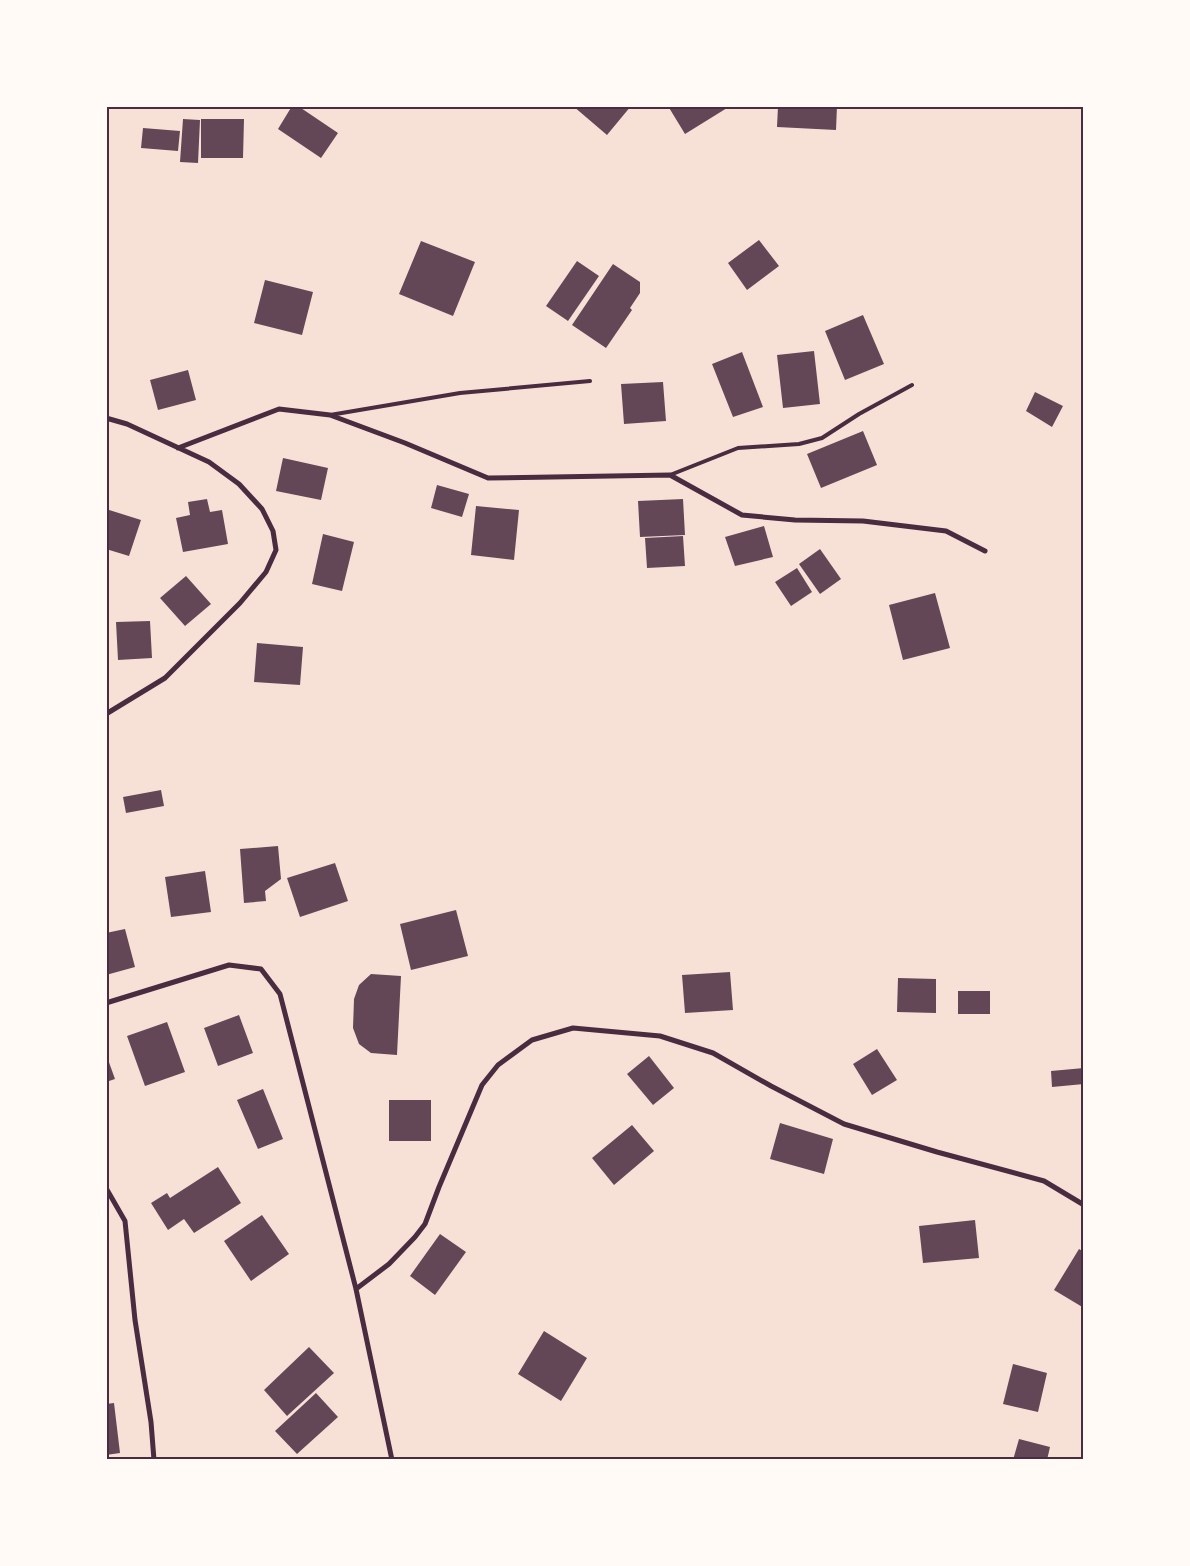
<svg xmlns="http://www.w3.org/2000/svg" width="1190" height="1566" viewBox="0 0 1190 1566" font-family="'Exo 2',sans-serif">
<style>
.building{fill:#644757}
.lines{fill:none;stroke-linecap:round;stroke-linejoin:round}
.service{stroke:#4a2c40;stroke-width:4}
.minor{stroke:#4a2c40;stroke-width:5}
.neatline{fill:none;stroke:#4a2c40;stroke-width:2}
</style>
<rect width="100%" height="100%" fill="#f7e1d7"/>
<!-- building -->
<path class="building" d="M 292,106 L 298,106 L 338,133 L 321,158 L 278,129 Z
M 573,106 L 631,106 L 607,135 Z
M 668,106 L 726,106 L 727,108 L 685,134 Z
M 778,106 L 837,106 L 836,130 L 777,127 Z
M 183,119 L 200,120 L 198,163 L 180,162 Z
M 201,119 L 244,119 L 243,158 L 201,158 Z
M 143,128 L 180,131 L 178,151 L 141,148 Z
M 759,240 L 779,266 L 747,290 L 728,263 Z
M 421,241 L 475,262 L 453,316 L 399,294 Z
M 577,261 L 599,276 L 568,321 L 546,306 Z
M 613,264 L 640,282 L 640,293 L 630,308 L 632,310 L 606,348 L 572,325 Z
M 265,280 L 313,292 L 302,335 L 254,323 Z
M 863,315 L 884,364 L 845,380 L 825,331 Z
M 814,351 L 820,404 L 783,408 L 777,355 Z
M 742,352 L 763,407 L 733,417 L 712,364 Z
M 188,370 L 196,400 L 158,410 L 150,380 Z
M 663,382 L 666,421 L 624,424 L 621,384 Z
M 1035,392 L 1063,406 L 1052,427 L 1026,411 Z
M 863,431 L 877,465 L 821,488 L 807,454 Z
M 283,458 L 328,468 L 321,500 L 276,491 Z
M 437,485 L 469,494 L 462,517 L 431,508 Z
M 207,499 L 210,512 L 222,510 L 228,544 L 183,552 L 176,518 L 190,515 L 188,502 Z
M 683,499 L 685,535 L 640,537 L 638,501 Z
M 476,506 L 519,510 L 514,560 L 471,555 Z
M 106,509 L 141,520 L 129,556 L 106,549 Z
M 764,526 L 773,557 L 735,566 L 725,537 Z
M 323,534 L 354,542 L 342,591 L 312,584 Z
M 683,536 L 685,566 L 647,568 L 645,538 Z
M 820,549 L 841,579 L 820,594 L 799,564 Z
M 797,568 L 812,592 L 791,606 L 775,582 Z
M 186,576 L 211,604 L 185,626 L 160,598 Z
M 935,593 L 950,648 L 903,660 L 889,605 Z
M 150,621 L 152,658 L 118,660 L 116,622 Z
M 257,643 L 303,647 L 300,685 L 254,682 Z
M 161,790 L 164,806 L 126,813 L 123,797 Z
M 278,846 L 281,879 L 265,891 L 266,901 L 244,903 L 240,849 Z
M 335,863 L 348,901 L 300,917 L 287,878 Z
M 205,871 L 211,912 L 171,917 L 165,877 Z
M 456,910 L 468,956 L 411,970 L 400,924 Z
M 125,929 L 135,967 L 106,975 L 106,933 Z
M 730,972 L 733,1010 L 685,1013 L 682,975 Z
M 371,974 L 401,976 L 397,1055 L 371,1053 L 359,1044 L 353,1028 L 354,999 L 359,985 Z
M 898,978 L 936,979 L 936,1013 L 897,1012 Z
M 958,991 L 990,991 L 990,1014 L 958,1014 Z
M 239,1015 L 253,1053 L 218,1066 L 204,1028 Z
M 167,1022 L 185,1072 L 145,1086 L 127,1036 Z
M 877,1049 L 897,1080 L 872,1095 L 853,1064 Z
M 106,1054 L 115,1079 L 106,1082 Z
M 649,1056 L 674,1088 L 653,1105 L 627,1074 Z
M 1084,1068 L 1084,1084 L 1052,1087 L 1051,1071 Z
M 263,1089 L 283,1139 L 258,1149 L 237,1100 Z
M 389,1100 L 431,1100 L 431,1141 L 389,1141 Z
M 780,1123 L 833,1139 L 824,1174 L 770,1159 Z
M 632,1125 L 654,1151 L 614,1185 L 592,1158 Z
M 218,1167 L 241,1203 L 194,1233 L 184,1219 L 168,1230 L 151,1203 L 167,1193 L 170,1198 Z
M 262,1215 L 289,1254 L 251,1281 L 224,1241 Z
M 975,1220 L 979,1258 L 923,1263 L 919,1226 Z
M 440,1234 L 466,1252 L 435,1295 L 410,1276 Z
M 1079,1249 L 1084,1252 L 1084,1308 L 1054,1290 Z
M 544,1331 L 587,1358 L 561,1401 L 518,1374 Z
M 309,1347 L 334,1373 L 287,1416 L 264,1390 Z
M 1013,1364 L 1047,1373 L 1038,1412 L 1003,1404 Z
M 316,1393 L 338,1417 L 297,1454 L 275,1431 Z
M 114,1403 L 120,1453 L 106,1455 L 106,1404 Z
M 1019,1439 L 1050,1447 L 1047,1460 L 1013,1460 Z"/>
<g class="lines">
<!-- service -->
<path class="service" d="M 330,415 L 460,393 L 590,381
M 670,475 L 738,448 L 799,444 L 822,438 L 859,414 L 912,385"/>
<!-- minor -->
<path class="minor" d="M 106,418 L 127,424 L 209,462 L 239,484 L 262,509 L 273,531 L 276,550 L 266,572 L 240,603 L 165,678 L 106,714
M 178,448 L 279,409 L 330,415 L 405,443 L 488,478 L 670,475 L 742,515 L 795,520 L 863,521 L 946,531 L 985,551
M 106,1003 L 229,965 L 261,969 L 280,994 L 356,1289 L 392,1460
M 106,1188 L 125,1221 L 135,1320 L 151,1422 L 154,1460
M 356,1289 L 389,1264 L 415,1237 L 425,1224 L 439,1187 L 482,1085 L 498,1065 L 532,1040 L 573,1028 L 660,1036 L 713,1053 L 771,1086 L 844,1124 L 937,1152 L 1044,1181 L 1084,1205"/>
</g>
<!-- border -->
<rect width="1190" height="1566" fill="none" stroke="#fffaf5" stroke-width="215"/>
<rect x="108" y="108" width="974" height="1350" class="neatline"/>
</svg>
